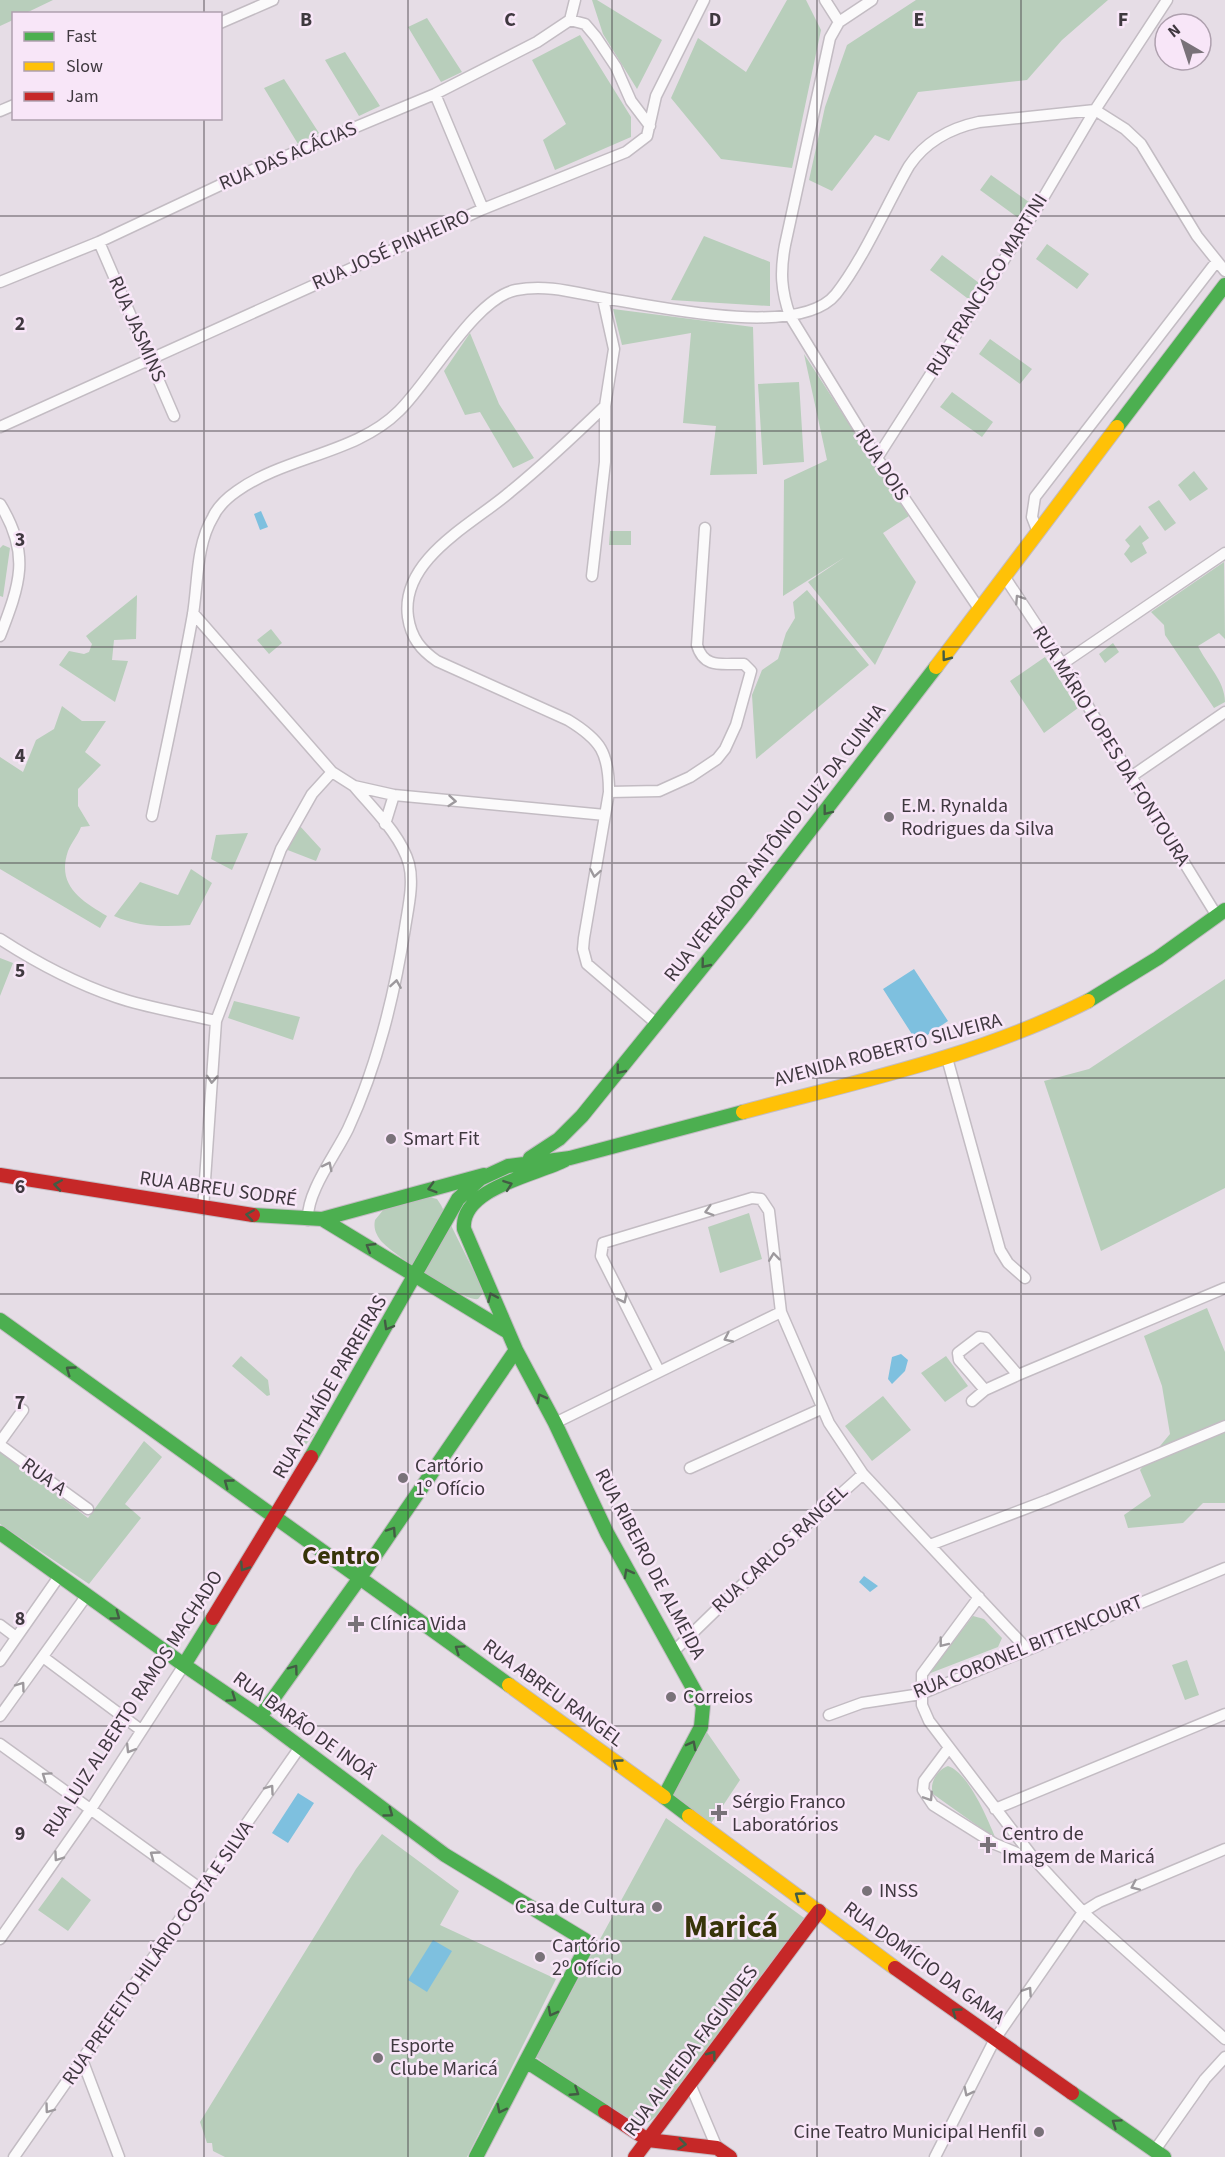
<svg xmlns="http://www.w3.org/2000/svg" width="1225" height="2157" viewBox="0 0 1225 2157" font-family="'Source Sans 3',sans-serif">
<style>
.green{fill:#b8cebb}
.water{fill:#7ec0df}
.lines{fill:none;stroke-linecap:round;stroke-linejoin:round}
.street-casing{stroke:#c3bcc3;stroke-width:13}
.fast-casing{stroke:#c3bcc3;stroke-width:16}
.slow-casing{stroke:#c3bcc3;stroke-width:16}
.jam-casing{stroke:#c3bcc3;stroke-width:16}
.street{stroke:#fbfafb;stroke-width:10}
.fast{stroke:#4caf50;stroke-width:14}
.slow{stroke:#ffc107;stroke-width:14}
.jam{stroke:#c62828;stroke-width:14}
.oneway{stroke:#9d999d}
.oneway2{stroke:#435c44}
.grid{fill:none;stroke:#3f383f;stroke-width:1.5;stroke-opacity:0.55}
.poi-dot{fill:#797279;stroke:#f8e6f8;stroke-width:2}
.labels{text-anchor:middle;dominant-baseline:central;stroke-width:5;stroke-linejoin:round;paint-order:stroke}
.street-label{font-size:20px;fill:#3f383f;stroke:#f8e6f8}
.poi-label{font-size:20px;fill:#3f383f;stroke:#f8e6f8;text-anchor:start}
.district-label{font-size:26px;font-weight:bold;fill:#373409;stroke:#f8e6f8}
.town-label{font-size:32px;font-weight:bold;fill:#373409;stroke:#f8e6f8}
.grid-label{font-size:20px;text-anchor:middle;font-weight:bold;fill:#3f383f;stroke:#f8e6f8;stroke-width:5;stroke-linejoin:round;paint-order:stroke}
</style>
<rect width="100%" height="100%" fill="#e6dde6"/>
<!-- green -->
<path class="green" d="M 0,0 L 53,0 L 26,13 L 14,14 L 13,20 L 0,26 Z
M 592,0 L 597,0 L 662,40 L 637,89 L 603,34 Z
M 787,0 L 806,0 L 821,30 L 792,168 L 721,159 L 671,98 L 698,38 L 746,72 Z
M 916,0 L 1108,0 L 1062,40 L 1027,80 L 918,92 L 889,141 L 875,135 L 832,191 L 809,180 L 825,107 L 847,45 Z
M 427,18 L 462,72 L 441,82 L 408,27 Z
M 580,35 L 631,117 L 631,137 L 555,170 L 543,140 L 566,124 L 532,60 Z
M 345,52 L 380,106 L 359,116 L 325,60 Z
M 284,79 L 319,133 L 298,144 L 264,88 Z
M 991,175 L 1033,205 L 1021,220 L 980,190 Z
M 704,236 L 770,262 L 770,306 L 671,300 Z
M 1047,244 L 1089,274 L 1077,289 L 1036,259 Z
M 942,255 L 983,286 L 971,301 L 930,270 Z
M 613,309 L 753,327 L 757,474 L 710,475 L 716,426 L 683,423 L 691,333 L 622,345 Z
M 470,333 L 499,404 L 534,458 L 513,468 L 480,412 L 465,415 L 444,371 Z
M 990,339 L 1032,369 L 1020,384 L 979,354 Z
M 804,354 L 909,516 L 883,533 L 916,582 L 875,665 L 808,582 L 845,557 L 783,596 L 784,480 L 827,460 Z
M 799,382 L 804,462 L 763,465 L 758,384 Z
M 952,392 L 993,422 L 982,437 L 940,407 Z
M 1194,471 L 1208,489 L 1190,501 L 1178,485 Z
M 1159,500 L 1176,523 L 1165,531 L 1148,507 Z
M 1140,525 L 1149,538 L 1142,543 L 1147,553 L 1131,563 L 1124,554 L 1130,546 L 1125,540 Z
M 610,531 L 631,531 L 631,545 L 609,545 Z
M 3,545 L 10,548 L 3,597 L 0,596 L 0,548 Z
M 1224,562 L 1225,639 L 1219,633 L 1198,646 C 1207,665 1225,681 1225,702 L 1214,708 L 1165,635 L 1164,625 L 1151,612 Z
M 807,590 L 869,665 L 756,759 L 752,695 L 762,670 L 778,659 L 786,633 L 795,618 L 793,602 Z
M 137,595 L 136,639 L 114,640 L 112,660 L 128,661 L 115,702 L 59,665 L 69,651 L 84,654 L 89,652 L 92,644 L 86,636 Z
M 271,629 L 282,643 L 269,654 L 257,640 Z
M 1113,643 L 1119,652 L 1105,663 L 1099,654 Z
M 1045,657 L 1078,708 L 1044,733 L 1010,681 Z
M 62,706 L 82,721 L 106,721 L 85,752 L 101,765 L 78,789 L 78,806 L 90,826 L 81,827 C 78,835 71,843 68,851 C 56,886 82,901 107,916 L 100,928 L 0,869 L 0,757 L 23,772 L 36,740 L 54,729 Z
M 299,825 L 321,849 L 316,861 L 285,849 Z
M 248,833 L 232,870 L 211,859 L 216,835 Z
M 191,869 L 212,883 L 190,925 C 164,927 139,927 114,916 L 140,882 L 178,895 Z
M 0,958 L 13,963 L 0,996 Z
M 1225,979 L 1225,1188 L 1101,1251 L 1044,1081 L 1089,1069 Z
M 234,1001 L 300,1017 L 293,1040 L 228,1018 Z
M 429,1197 L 437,1199 L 441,1205 L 481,1286 L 483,1293 L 478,1299 C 464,1302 393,1254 382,1242 C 377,1236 373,1229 375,1220 L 384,1209 Z
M 749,1213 L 762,1259 L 720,1273 L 708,1227 Z
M 1207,1308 L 1225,1352 L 1225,1503 L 1203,1503 L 1183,1523 L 1128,1528 L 1124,1515 L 1151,1496 L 1140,1470 L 1170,1434 L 1162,1386 L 1144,1336 Z
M 241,1356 L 268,1380 L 270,1395 L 267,1396 L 232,1366 Z
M 946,1356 L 968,1386 L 945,1402 L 921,1373 Z
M 883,1396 L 911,1430 L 872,1461 L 845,1426 Z
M 303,1426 L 314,1434 L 304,1447 L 293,1439 Z
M 144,1441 L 162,1457 L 125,1504 L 141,1518 L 89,1584 L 0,1524 L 0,1451 L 88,1518 Z
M 973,1616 L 984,1619 L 1002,1638 L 998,1647 L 928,1674 Z
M 1187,1660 L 1199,1695 L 1185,1700 L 1172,1665 Z
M 706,1731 L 740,1780 L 710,1825 L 669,1795 Z
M 948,1766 C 969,1773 988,1820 996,1839 L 933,1794 C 929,1783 937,1770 948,1766 Z
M 666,1818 L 807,1920 L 665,2108 L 649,2122 L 632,2130 L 536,2057 Z
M 382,1834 L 459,1891 L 440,1925 L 556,1979 L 467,2157 L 225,2157 L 213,2151 L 212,2143 L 207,2143 L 200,2122 L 356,1869 Z
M 62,1877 L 91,1900 L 68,1931 L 38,1910 Z"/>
<!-- water -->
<path class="water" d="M 261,511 L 268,527 L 260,530 L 254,514 Z
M 914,969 L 948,1021 L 917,1042 L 883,989 Z
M 901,1354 L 908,1360 L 905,1371 L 892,1384 L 888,1379 L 892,1357 Z
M 864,1576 L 878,1586 L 870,1592 L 859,1582 Z
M 298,1793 L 314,1803 L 288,1843 L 272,1833 Z
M 433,1940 L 452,1951 L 427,1992 L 408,1980 Z"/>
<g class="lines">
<!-- street casing -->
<g class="street-casing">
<path id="street" d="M 825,0 L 839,22
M 872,0 L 839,22 L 830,38 L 785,245 C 780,272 781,290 790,316 L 877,458 L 980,610
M 570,20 L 585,24 L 596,37 L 616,67 L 631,101 L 650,126
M 570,20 L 575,0
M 220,23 L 273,0
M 435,94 L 483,209
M 1095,110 L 1125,129 L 1141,144 L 1197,236 L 1225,271
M 0,111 L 14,105
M 99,242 L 174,416
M 0,282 L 99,242 L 248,172 L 435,94 L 537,42 L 570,20
M 605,406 C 574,436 543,465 510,492 C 473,524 400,559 408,617 C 411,638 421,650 437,661 L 568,720 C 601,740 609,753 609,792 L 584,938 L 583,949 L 587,964 L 657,1024
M 0,427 L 483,209 L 626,152 L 647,136 L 656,96 L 704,0
M 877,458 L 1039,205 L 1095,110 L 1167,0
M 0,504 C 31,554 20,584 0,636
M 1037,530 L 1032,517 L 1035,497 L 1217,261
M 592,576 L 605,462 L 605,406 L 614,349 L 603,299
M 1004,576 L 1062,664 L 1217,916
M 193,613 L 332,772 L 354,786 L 394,795 L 605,815
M 1062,664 L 1225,553
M 1132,776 L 1225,712
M 609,792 L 659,791 L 690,777 L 717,759 L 725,749 L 736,725 L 751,671 L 744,664 C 724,663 704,670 697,645 L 705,528
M 152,816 C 166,749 181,682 193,614 C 198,583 196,545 213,517 C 218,506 227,498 237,491 C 286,456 356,454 399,411 C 430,381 475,298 516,290 C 550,283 582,295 615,300 C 666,308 801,338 836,294 C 863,260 887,204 909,166 C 925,142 951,128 979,122 L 1095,110
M 385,824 L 394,795
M 0,939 C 37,963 75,983 116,997 C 148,1008 183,1013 216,1021
M 947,1058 L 1000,1250 L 1008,1263 L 1025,1278
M 203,1209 L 216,1021 L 281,849 L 312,794 L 332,772
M 308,1220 C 306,1193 336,1154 348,1129 C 378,1064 394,997 405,928 C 408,908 414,884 409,864 C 401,835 373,809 354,786
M 659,1371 L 601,1256 L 603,1243 L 752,1198 L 761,1199 L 769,1211 L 781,1312 L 829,1423 L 863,1474 L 1026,1648
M 985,1390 L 959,1360 L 958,1353 L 979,1337 L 986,1338 L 1018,1375
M 972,1401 L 985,1390 L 1018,1375 L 1225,1288
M 555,1423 L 781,1312
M 0,1442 L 23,1410
M 0,1445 L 88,1509
M 690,1468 L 821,1409
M 930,1545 L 1048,1500 L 1225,1426
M 979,1597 L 922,1674 L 922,1705 L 929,1721 L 1035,1860 L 1083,1912 L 1225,2039
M 0,1625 L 16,1637
M 674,1651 L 776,1552 L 863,1474
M 43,1657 L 141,1730
M 0,1661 L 60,1575
M 829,1715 L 862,1703 L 921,1694 L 1225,1568
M 0,1716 L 87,1595
M 0,1744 L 201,1889
M 948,1749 L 924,1781 L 923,1790 L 933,1805 L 995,1844 L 1034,1860
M 995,1809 L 1225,1714
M 0,1939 L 91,1809 L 184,1665
M 83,2062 L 119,2157
M 690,2084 L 717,2148
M 1155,2150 L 1205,2079 L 1225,2057
M 14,2157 L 300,1747
M 935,2157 L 995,2039 L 1083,1912 L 1099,1902 L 1225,1849"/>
</g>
<!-- fast casing -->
<g class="fast-casing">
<path id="fast" d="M 1117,427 L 1225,285
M 1088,1001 L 1158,958 L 1225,910
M 530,1158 L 559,1139 L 582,1116 L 747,912 L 936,667
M 565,1160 C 536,1175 460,1188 464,1229 L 516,1350 L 555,1423 L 607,1533 L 703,1706 L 701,1727 L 664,1797 L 689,1816
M 253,1215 L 322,1219 L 508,1332
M 322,1219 L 484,1175
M 0,1320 L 509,1685
M 311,1457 L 458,1199 L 480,1179 L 508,1166 L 570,1158 L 743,1112
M 0,1533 L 184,1665
M 213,1618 L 184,1665 L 260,1717 L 445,1855 L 585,1940 L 588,1944 L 526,2061 L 605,2112
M 260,1717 L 359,1579 L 516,1350
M 1072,2093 L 1164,2157
M 476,2157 L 526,2061"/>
</g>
<!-- slow casing -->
<g class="slow-casing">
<path id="slow" d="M 936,667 L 1117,427
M 743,1112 C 860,1081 979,1056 1088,1001
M 509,1685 L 664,1797
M 689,1816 L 895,1968"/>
</g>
<!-- jam casing -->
<g class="jam-casing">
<path id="jam" d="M 0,1175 L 253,1215
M 213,1618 L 311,1457
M 895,1968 L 1072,2093
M 605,2112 L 648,2140 L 717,2148 L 730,2157
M 635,2157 L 819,1911"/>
</g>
<!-- street -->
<use href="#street" class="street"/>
<!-- fast -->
<use href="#fast" class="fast"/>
<!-- slow -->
<use href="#slow" class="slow"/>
<!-- jam -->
<use href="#jam" class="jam"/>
</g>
<!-- one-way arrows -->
<defs><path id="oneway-chevron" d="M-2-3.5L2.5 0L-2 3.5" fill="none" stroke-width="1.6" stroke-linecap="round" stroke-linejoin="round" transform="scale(1.5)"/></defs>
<g class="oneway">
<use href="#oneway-chevron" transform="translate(1019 599) rotate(-123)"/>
<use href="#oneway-chevron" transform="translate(452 801) rotate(5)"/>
<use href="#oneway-chevron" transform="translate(595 873) rotate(100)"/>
<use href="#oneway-chevron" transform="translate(396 984) rotate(-81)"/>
<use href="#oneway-chevron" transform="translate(212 1079) rotate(94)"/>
<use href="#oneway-chevron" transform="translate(328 1166) rotate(-63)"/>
<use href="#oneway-chevron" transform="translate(709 1211) rotate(164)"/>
<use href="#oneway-chevron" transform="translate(774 1257) rotate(-97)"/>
<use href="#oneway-chevron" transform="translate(623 1299) rotate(63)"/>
<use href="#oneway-chevron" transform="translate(728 1338) rotate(155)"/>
<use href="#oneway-chevron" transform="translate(943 1643) rotate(128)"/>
<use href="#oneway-chevron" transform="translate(21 1686) rotate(-54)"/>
<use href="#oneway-chevron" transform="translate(130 1749) rotate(122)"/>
<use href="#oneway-chevron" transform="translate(46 1776) rotate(-145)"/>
<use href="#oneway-chevron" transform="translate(270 1789) rotate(-55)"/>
<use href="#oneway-chevron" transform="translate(929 1797) rotate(57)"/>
<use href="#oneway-chevron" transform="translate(154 1855) rotate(-144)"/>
<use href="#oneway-chevron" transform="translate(58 1857) rotate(125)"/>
<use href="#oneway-chevron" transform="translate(1135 1886) rotate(156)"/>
<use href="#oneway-chevron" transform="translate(1028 1991) rotate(-56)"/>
<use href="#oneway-chevron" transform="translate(968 2092) rotate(117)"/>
<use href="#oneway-chevron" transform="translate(49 2109) rotate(126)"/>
</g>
<g class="oneway2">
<use href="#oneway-chevron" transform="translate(946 657) rotate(127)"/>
<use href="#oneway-chevron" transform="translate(827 811) rotate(128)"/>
<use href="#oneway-chevron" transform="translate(705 964) rotate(129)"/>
<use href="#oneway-chevron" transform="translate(620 1070) rotate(129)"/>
<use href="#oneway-chevron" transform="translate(58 1185) rotate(-171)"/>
<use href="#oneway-chevron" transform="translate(508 1185) rotate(-20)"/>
<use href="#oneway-chevron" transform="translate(432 1188) rotate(164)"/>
<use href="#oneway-chevron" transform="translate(250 1215) rotate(-172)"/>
<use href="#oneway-chevron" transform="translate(370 1247) rotate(-149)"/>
<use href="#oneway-chevron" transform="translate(492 1297) rotate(-114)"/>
<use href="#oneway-chevron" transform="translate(388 1326) rotate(120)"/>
<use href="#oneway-chevron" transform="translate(70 1370) rotate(-144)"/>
<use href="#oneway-chevron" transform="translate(541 1398) rotate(-118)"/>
<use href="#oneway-chevron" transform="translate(228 1483) rotate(-144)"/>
<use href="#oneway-chevron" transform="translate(392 1531) rotate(-56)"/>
<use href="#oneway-chevron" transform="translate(244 1567) rotate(123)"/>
<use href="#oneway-chevron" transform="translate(628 1573) rotate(-119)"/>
<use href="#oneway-chevron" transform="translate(116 1616) rotate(36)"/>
<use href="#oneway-chevron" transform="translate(459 1649) rotate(-145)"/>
<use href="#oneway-chevron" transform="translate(294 1669) rotate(-54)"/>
<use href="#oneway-chevron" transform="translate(232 1698) rotate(35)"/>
<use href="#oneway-chevron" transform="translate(692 1745) rotate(-62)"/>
<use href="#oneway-chevron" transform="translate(617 1763) rotate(-144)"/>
<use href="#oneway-chevron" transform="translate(389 1813) rotate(36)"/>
<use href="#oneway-chevron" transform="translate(799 1896) rotate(-144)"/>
<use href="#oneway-chevron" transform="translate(552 2012) rotate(118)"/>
<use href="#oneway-chevron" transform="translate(956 2012) rotate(-144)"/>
<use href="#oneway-chevron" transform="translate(712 2055) rotate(-53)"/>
<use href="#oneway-chevron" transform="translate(575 2092) rotate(33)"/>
<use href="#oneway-chevron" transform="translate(501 2109) rotate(117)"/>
<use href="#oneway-chevron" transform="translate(1116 2123) rotate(-145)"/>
<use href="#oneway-chevron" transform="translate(682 2144) rotate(7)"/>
</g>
<!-- grid -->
<path class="grid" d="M 204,0 L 204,14M 408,0 L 408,2157M 612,0 L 612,2157M 817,0 L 817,2157M 1021,0 L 1021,2157M 204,118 L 204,2157M 0,216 L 1225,216M 0,431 L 1225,431M 0,647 L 1225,647M 0,863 L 1225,863M 0,1078 L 1225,1078M 0,1294 L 1225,1294M 0,1510 L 1225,1510M 0,1726 L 1225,1726M 0,1941 L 1225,1941"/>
<!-- markers -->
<g class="poi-dot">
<circle cx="889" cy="817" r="6"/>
<circle cx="391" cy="1139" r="6"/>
<circle cx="403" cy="1478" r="6"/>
<path d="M353 1615h6v6h6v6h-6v6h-6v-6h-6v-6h6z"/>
<circle cx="671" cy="1697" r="6"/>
<path d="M716 1804h6v6h6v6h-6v6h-6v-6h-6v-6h6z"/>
<path d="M985 1836h6v6h6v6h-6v6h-6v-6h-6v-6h6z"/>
<circle cx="867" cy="1891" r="6"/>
<circle cx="657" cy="1907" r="6"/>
<circle cx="540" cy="1957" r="6"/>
<circle cx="378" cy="2058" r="6"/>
<circle cx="1039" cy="2132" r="6"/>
</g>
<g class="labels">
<!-- street labels -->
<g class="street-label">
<text transform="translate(288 156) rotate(-23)">RUA DAS ACÁCIAS</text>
<text transform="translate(391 250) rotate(-24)">RUA JOSÉ PINHEIRO</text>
<text transform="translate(987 285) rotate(-58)">RUA FRANCISCO MARTINI</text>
<text transform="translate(137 329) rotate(66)">RUA JASMINS</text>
<text transform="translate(882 465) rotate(57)">RUA DOIS</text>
<text transform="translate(1111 746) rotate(58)">RUA MÁRIO LOPES DA FONTOURA</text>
<text transform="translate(775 843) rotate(-52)">RUA VEREADOR ANTÔNIO LUIZ DA CUNHA</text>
<text transform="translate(888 1050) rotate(-15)">AVENIDA ROBERTO SILVEIRA</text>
<text transform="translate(218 1189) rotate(8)">RUA ABREU SODRÉ</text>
<text transform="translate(330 1387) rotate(-60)">RUA ATHAÍDE PARREIRAS</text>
<text transform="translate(44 1477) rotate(36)">RUA A</text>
<text transform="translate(780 1549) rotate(-43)">RUA CARLOS RANGEL</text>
<text transform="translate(650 1564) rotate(62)">RUA RIBEIRO DE ALMEIDA</text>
<text transform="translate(1028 1647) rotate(-22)">RUA CORONEL BITTENCOURT</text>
<text transform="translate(553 1693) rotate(36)">RUA ABREU RANGEL</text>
<text transform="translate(133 1704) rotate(-57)">RUA LUIZ ALBERTO RAMOS MACHADO</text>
<text transform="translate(304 1726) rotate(36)">RUA BARÃO DE INOÃ</text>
<text transform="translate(158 1953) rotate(-55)">RUA PREFEITO HILÁRIO COSTA E SILVA</text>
<text transform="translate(924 1963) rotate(36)">RUA DOMÍCIO DA GAMA</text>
<text transform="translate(691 2051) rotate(-53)">RUA ALMEIDA FAGUNDES</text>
</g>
<!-- poi labels -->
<g class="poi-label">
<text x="901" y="806">E.M. Rynalda<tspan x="901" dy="23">Rodrigues da Silva</tspan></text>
<text x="403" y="1139">Smart Fit</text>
<text x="415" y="1466">Cartório<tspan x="415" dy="23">1º Ofício</tspan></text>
<text x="370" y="1624">Clínica Vida</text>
<text x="683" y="1697">Correios</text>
<text x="732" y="1802">Sérgio Franco<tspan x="732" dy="23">Laboratórios</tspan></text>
<text x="1002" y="1834">Centro de<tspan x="1002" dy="23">Imagem de Maricá</tspan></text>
<text x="879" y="1891">INSS</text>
<text x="645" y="1907" text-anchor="end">Casa de Cultura</text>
<text x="552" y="1946">Cartório<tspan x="552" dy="23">2º Ofício</tspan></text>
<text x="390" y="2046">Esporte<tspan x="390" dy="23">Clube Maricá</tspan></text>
<text x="1027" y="2132" text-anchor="end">Cine Teatro Municipal Henfil</text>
</g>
<!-- district labels -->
<g class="district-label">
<text x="341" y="1555">Centro</text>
</g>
<!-- town labels -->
<g class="town-label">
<text x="731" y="1927">Maricá</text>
</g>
</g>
<g class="grid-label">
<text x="306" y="26">B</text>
<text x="510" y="26">C</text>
<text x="715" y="26">D</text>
<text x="919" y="26">E</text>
<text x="1123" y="26">F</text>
<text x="20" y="330">2</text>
<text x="20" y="546">3</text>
<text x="20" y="762">4</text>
<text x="20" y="977">5</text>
<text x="20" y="1193">6</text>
<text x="20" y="1409">7</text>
<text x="20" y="1625">8</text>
<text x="20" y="1840">9</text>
</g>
<!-- legend -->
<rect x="12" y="12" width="210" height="108" fill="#f8e6f8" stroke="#aea0ae" stroke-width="1.5"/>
<rect x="24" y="32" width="30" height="9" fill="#4caf50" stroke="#aea0ae" stroke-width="1.5"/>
<text x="66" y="42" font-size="18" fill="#3f383f">Fast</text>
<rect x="24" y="62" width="30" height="9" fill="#ffc107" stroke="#aea0ae" stroke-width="1.5"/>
<text x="66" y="72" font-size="18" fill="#3f383f">Slow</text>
<rect x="24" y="92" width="30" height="9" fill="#c62828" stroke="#aea0ae" stroke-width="1.5"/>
<text x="66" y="102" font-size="18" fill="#3f383f">Jam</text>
<!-- north arrow -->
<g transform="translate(1183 42) rotate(321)"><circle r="28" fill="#f8e6f8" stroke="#aea0ae" stroke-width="1.5"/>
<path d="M0-4.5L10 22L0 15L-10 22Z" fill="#797279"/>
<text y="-9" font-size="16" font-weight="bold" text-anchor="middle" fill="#3f383f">N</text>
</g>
</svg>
